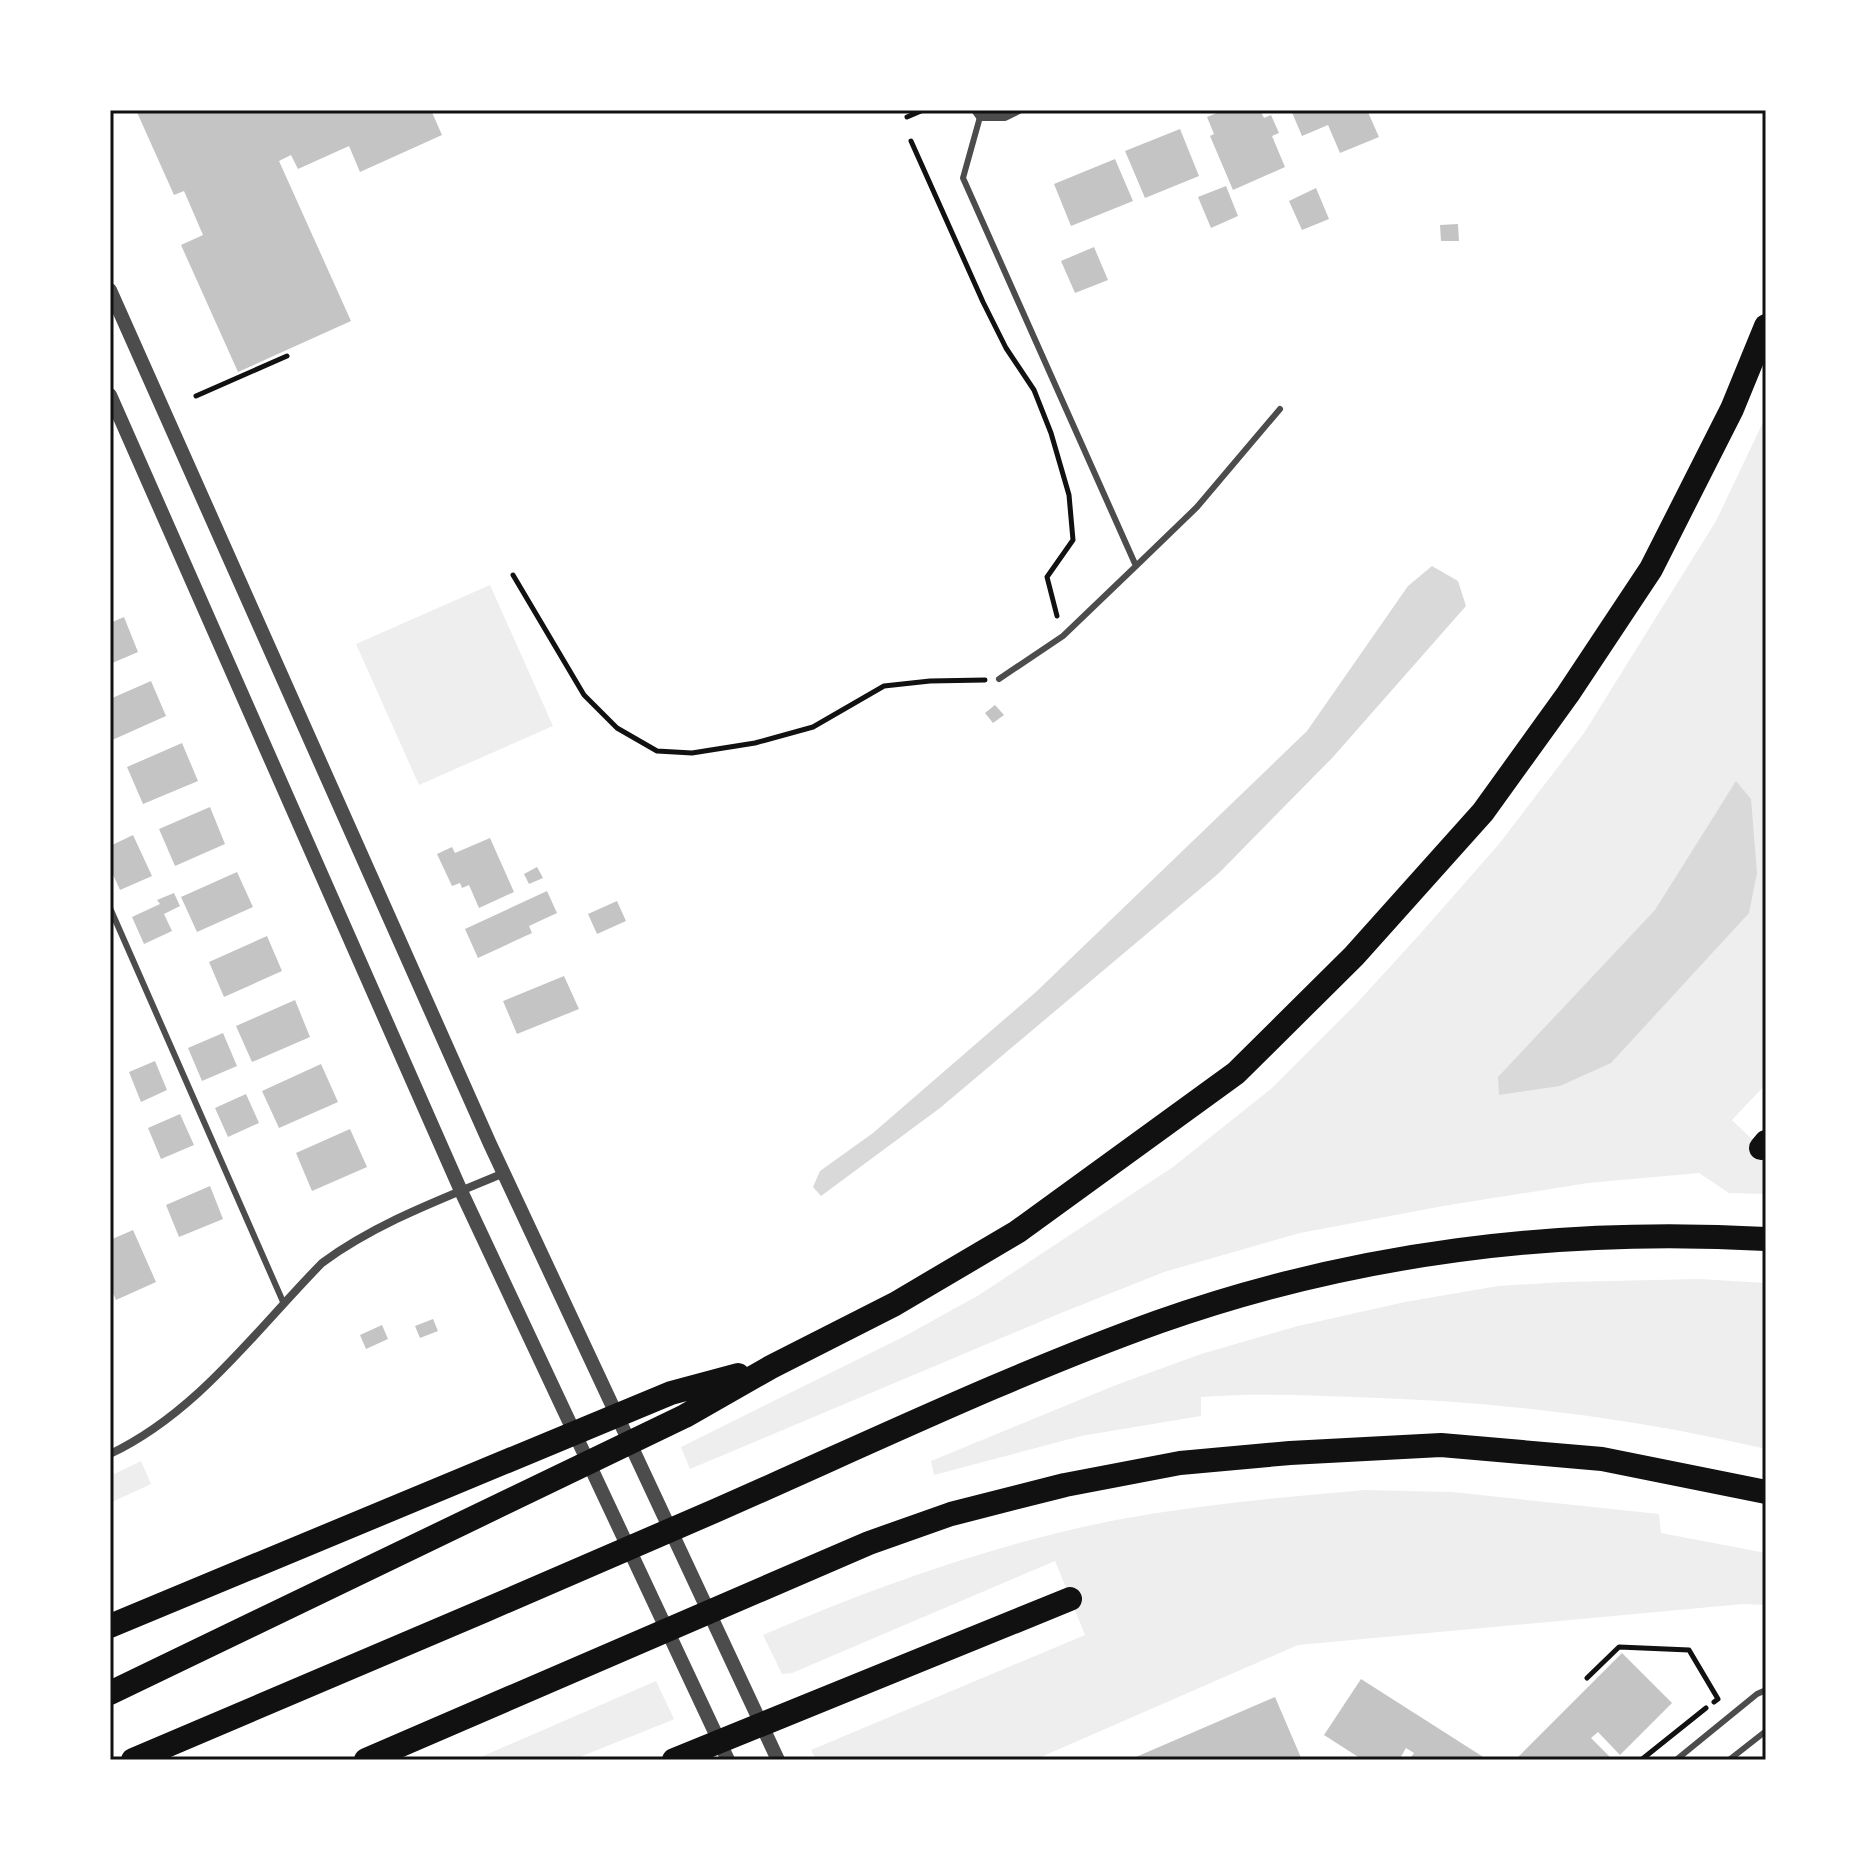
<svg xmlns="http://www.w3.org/2000/svg" width="1876" height="1870" viewBox="0 0 1876 1870" font-family="'Noto Sans',sans-serif">
<style>
.green{fill:#eee}
.water{fill:#d9d9d9}
.building{fill:#c4c4c4}
.lines{fill:none;stroke-linecap:round;stroke-linejoin:round}
.path{stroke:#111;stroke-width:5}
.service{stroke:#4c4c4c;stroke-width:6}
.minor{stroke:#4c4c4c;stroke-width:8}
.tertiary{stroke:#4c4c4c;stroke-width:14}
.motorway{stroke:#111;stroke-width:24}
.neatline{fill:none;stroke:#111;stroke-width:3}
</style>
<rect width="100%" height="100%" fill="#fff"/>
<!-- green -->
<path class="green" d="M 1766,416 L 1766,1084 L 1732,1120 L 1766,1153 L 1766,1194 L 1729,1193 L 1699,1173 L 1588,1183 L 1443,1206 L 1300,1233 L 1164,1272 L 1061,1313 L 690,1469 L 681,1447 L 905,1336 L 979,1295 L 1173,1167 L 1272,1088 L 1356,1004 L 1420,934 L 1499,844 L 1584,733 L 1716,521 Z
M 490,585 L 553,726 L 419,785 L 356,644 Z
M 1699,1279 L 1766,1283 L 1766,1449 C 1630,1417 1493,1401 1354,1397 C 1302,1395 1252,1393 1201,1397 L 1201,1416 L 1081,1436 L 934,1475 L 931,1461 L 1116,1385 L 1201,1354 L 1298,1326 L 1405,1302 L 1498,1286 L 1564,1282 Z
M 141,1461 L 151,1484 L 110,1503 L 110,1476 Z
M 1365,1490 L 1452,1492 L 1659,1514 L 1661,1533 L 1766,1553 L 1766,1605 L 1743,1604 L 1298,1645 L 1034,1760 L 816,1760 L 811,1750 L 1085,1635 L 1055,1561 L 792,1673 L 782,1674 L 763,1635 C 877,1586 994,1544 1116,1520 C 1199,1505 1282,1497 1365,1490 Z
M 656,1681 L 674,1719 L 670,1721 L 572,1760 L 474,1760 Z"/>
<!-- water -->
<path class="water" d="M 1432,566 L 1458,581 L 1466,606 L 1333,757 L 1219,873 L 940,1108 L 821,1196 L 813,1187 L 820,1171 L 873,1133 L 1037,991 L 1307,731 L 1408,586 Z
M 1736,781 L 1751,799 L 1757,873 L 1749,913 L 1611,1063 L 1560,1086 L 1499,1095 L 1498,1077 L 1655,910 Z"/>
<!-- building -->
<path class="building" d="M 136,110 L 431,110 L 442,135 L 360,172 L 349,146 L 298,169 L 291,155 L 279,161 L 351,321 L 238,372 L 181,245 L 203,235 L 184,191 L 174,195 Z
M 1224,110 L 1260,110 L 1264,118 L 1271,115 L 1279,133 L 1272,136 L 1285,167 L 1233,190 L 1210,136 L 1214,134 L 1207,117 Z
M 1291,110 L 1367,110 L 1379,137 L 1340,153 L 1328,125 L 1302,136 Z
M 1180,129 L 1199,176 L 1145,198 L 1125,151 Z
M 1115,159 L 1133,201 L 1071,226 L 1054,184 Z
M 1226,186 L 1238,216 L 1211,228 L 1198,197 Z
M 1316,188 L 1329,219 L 1302,230 L 1289,201 Z
M 1458,224 L 1459,241 L 1441,241 L 1440,225 Z
M 1094,247 L 1108,280 L 1075,293 L 1061,261 Z
M 124,617 L 138,652 L 110,664 L 110,623 Z
M 151,681 L 166,716 L 110,741 L 110,699 Z
M 995,705 L 1004,715 L 993,723 L 985,713 Z
M 182,743 L 198,781 L 143,804 L 127,767 Z
M 210,807 L 225,844 L 175,866 L 159,829 Z
M 133,835 L 152,876 L 120,890 L 110,868 L 110,846 Z
M 490,838 L 514,892 L 479,908 L 469,885 L 462,888 L 460,883 L 452,886 L 437,854 L 452,847 L 455,853 Z
M 537,867 L 543,878 L 529,884 L 524,874 Z
M 237,872 L 253,907 L 197,932 L 181,897 Z
M 547,891 L 557,913 L 529,926 L 532,933 L 478,958 L 465,929 Z
M 174,893 L 180,906 L 164,914 L 172,931 L 144,944 L 132,917 L 160,904 L 157,900 Z
M 617,901 L 626,921 L 597,934 L 588,914 Z
M 267,936 L 282,971 L 224,997 L 209,962 Z
M 564,976 L 579,1009 L 517,1034 L 503,1001 Z
M 295,1000 L 310,1037 L 252,1062 L 236,1026 Z
M 223,1033 L 237,1066 L 202,1081 L 188,1048 Z
M 155,1061 L 167,1090 L 141,1102 L 129,1072 Z
M 321,1064 L 338,1102 L 279,1128 L 262,1091 Z
M 246,1094 L 259,1123 L 228,1137 L 215,1108 Z
M 180,1114 L 194,1145 L 161,1159 L 148,1128 Z
M 350,1129 L 367,1167 L 312,1191 L 296,1153 Z
M 210,1186 L 223,1219 L 179,1237 L 166,1205 Z
M 133,1230 L 156,1282 L 116,1300 L 110,1286 L 110,1240 Z
M 433,1319 L 438,1331 L 420,1338 L 415,1326 Z
M 382,1325 L 388,1339 L 366,1349 L 360,1335 Z
M 1622,1653 L 1672,1703 L 1620,1755 L 1598,1732 L 1591,1738 L 1613,1760 L 1515,1760 Z
M 1361,1679 L 1488,1760 L 1409,1760 L 1414,1753 L 1406,1748 L 1399,1760 L 1363,1760 L 1324,1735 Z
M 1275,1697 L 1302,1760 L 1129,1760 Z"/>
<g class="lines">
<!-- path -->
<path class="path" d="M 907,117 L 921,111
M 911,141 L 983,302 L 1006,348 L 1034,390 L 1051,433 L 1069,495 L 1073,540 L 1047,577 L 1057,616
M 196,396 L 287,356
M 513,575 L 584,695 L 617,728 L 657,751 L 692,753 L 755,743 L 813,727 L 884,686 L 930,681 L 985,680
M 1587,1678 L 1619,1647 L 1689,1650 L 1718,1699 L 1714,1702
M 1641,1760 L 1706,1708"/>
<!-- service -->
<path class="service" d="M 980,117 L 963,178 L 1136,566 L 1063,636 L 999,679
M 1136,566 L 1197,507 L 1280,409
M 110,908 L 284,1304
M 1676,1760 L 1757,1694 L 1766,1690
M 1729,1760 L 1766,1731"/>
<!-- minor -->
<path class="minor" d="M 975,110 L 980,117 L 1005,117 L 1019,110
M 110,1454 C 197,1413 256,1330 322,1263 C 376,1223 442,1199 504,1173"/>
<!-- tertiary -->
<path class="tertiary" d="M 110,290 L 490,1144 L 778,1760
M 110,395 L 461,1191 L 728,1760"/>
<!-- motorway -->
<path class="motorway" d="M 1761,1148 L 1766,1142
M 110,1626 L 671,1393 L 738,1375
M 110,1693 L 685,1416 L 771,1367 L 895,1304 L 1017,1232 L 1236,1073 L 1354,956 L 1483,812 L 1568,694 L 1651,569 L 1732,409 L 1766,326
M 133,1760 C 328,1677 523,1595 717,1510 C 863,1446 1008,1376 1158,1322 C 1353,1253 1560,1227 1766,1239
M 366,1760 L 869,1543 L 951,1514 L 1065,1485 L 1180,1463 L 1290,1453 L 1441,1445 L 1602,1459 L 1766,1492
M 674,1760 L 1070,1599"/>
</g>
<!-- border -->
<rect width="1876" height="1870" fill="none" stroke="#ffffff" stroke-width="224"/>
<rect x="112" y="112" width="1652" height="1646" class="neatline"/>
</svg>
